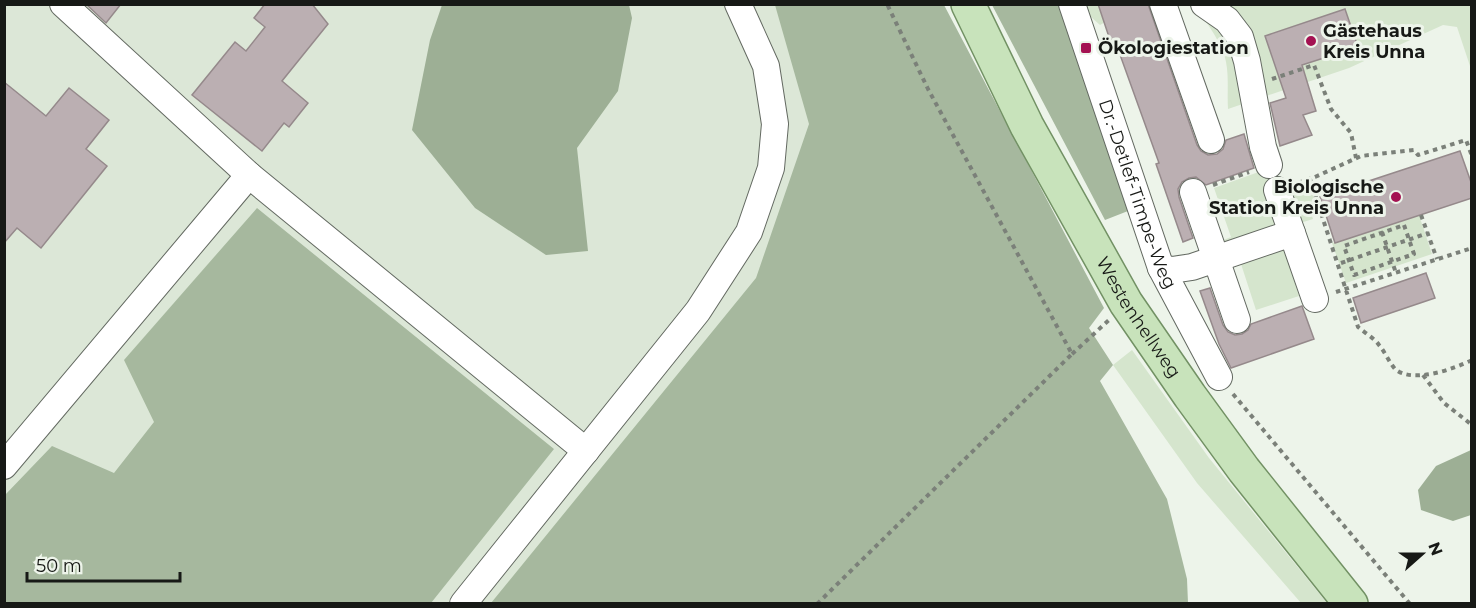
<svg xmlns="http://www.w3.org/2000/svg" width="1476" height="608" viewBox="0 0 1476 608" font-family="Montserrat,sans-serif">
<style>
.built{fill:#dce7d7}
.green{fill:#d5e5cd}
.forest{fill:#a6b89e}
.water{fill:#9daf95}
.building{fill:#bbafb2;stroke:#95898b;stroke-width:1.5}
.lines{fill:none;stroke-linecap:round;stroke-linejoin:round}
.minor-casing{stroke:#636961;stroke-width:28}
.major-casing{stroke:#729164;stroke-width:36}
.path{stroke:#7b8079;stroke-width:4;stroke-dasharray:4.5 4.5;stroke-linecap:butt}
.minor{stroke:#fff;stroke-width:26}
.major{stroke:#c8e3bb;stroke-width:33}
.poi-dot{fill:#a41252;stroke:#edf4ea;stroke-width:2}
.labels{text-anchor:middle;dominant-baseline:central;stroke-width:6;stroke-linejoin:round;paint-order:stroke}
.poi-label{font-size:18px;font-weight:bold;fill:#171916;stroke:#edf4ea;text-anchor:start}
.street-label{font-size:18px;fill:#171916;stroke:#edf4ea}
</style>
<rect width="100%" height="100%" fill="#edf4ea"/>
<!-- built -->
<path class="built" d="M 4,5 L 860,5 L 808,603 L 5,603 Z"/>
<!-- green -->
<path class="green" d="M 1080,5 L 1135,5 L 1100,25 L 1082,9 Z
M 1189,5 L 1471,5 L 1471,69 L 1457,27 L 1443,25 L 1349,68 L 1228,109 C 1227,94 1229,77 1226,62 C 1224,47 1202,11 1189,5 Z
M 1267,169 L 1281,213 L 1279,226 L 1218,250 L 1216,243 L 1231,237 L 1214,188 Z
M 1309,182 L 1316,204 L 1311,213 L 1313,219 L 1297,224 L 1288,189 Z
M 1419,215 L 1432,254 L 1346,283 L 1332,243 Z
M 1283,244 L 1299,296 L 1256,310 L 1241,264 L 1227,268 Z
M 1132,350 L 1209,458 L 1327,603 L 1301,603 L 1197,483 L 1113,365 Z"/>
<!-- forest -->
<path class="forest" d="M 775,5 L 944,5 L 1104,308 L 1089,328 L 1113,365 L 1100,381 L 1167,499 L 1187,579 L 1188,603 L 491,603 L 756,278 L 809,124 Z
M 992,5 L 1059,5 L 1128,211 L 1105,220 Z
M 257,208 L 554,449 L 431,603 L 5,603 L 5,495 L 52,446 L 114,473 L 154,422 L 124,360 Z"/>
<!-- water -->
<path class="water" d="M 442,5 L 629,5 L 632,18 L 618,91 L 577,148 L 588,251 L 546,255 L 475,208 L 412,130 L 430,40 Z
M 1471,450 L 1471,515 L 1453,521 L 1421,510 L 1418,490 L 1436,466 Z"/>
<!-- building -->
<path class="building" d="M 86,4 L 121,4 L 106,23 Z
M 265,4 L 312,4 L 328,24 L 282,81 L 308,103 L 289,127 L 284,123 L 262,151 L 192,95 L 235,42 L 246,51 L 265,27 L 254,18 Z
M 1098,4 L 1148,4 L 1197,145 L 1201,151 L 1208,155 L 1217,154 L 1223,149 L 1226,140 L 1244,134 L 1254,168 L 1206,185 L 1196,177 L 1189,178 L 1182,182 L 1178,189 L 1179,197 L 1193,238 L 1183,242 L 1156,164 L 1159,163 L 1114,38 L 1110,40 Z
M 1345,9 L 1358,47 L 1302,65 L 1316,111 L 1303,115 L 1312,135 L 1280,146 L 1270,103 L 1286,98 L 1265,36 Z
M 4,82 L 46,116 L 69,88 L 109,120 L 86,149 L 107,166 L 41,248 L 17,228 L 4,243 Z
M 1460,151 L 1472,185 L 1472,198 L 1335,243 L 1320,197 Z
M 1426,273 L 1435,298 L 1361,323 L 1353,298 Z
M 1210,288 L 1223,325 L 1228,332 L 1235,335 L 1242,334 L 1248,330 L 1251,324 L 1302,306 L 1314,339 L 1231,368 L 1219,344 L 1200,291 Z"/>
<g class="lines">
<!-- minor casing -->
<g class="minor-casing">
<g id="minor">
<path id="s1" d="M 1072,4 L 1161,268 L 1219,377"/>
<path d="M 1163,4 L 1211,140"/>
<path d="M 1204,4 L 1227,20 L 1240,37 L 1247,61 L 1263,147 L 1269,165"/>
<path d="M 249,175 L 586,451"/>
<path d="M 1193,192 L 1237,320"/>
<path d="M 1292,233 L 1315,299"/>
<path d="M 1161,268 L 1172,270 L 1192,267 L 1292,233 L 1277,190"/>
<path d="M 4,466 L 249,175 L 63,4"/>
<path d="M 463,604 L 698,311 L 749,232 L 771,168 L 775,124 L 766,66 L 738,4"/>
</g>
</g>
<!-- major casing -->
<g class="major-casing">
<g id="major">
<path id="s2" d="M 968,4 L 1027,126 L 1126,303 L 1190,396 L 1244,470 L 1351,604"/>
</g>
</g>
<!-- path -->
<path class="path" d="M 1272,79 L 1314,65 L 1331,109 L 1351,133 L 1356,158
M 1310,179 L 1358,327 C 1365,333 1374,338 1379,345 C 1385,352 1389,362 1395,369 C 1412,384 1454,369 1472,360
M 1298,183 L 1315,177 L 1361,156 L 1414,150 L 1418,155 L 1466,140 L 1472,156
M 1213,185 L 1249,172
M 1421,215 L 1437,259
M 1404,225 L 1414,254 L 1354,275 L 1344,246 Z
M 1382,232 L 1396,273
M 1341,263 L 1428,233
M 1336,292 L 1472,248
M 1072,354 L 1109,320
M 1423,375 L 1444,403 L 1472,425
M 1233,394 L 1410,604
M 817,604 L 1072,354 L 928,89 L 887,4"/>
<!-- minor -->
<use href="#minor" class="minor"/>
<!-- major -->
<use href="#major" class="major"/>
</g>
<!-- markers -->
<g class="poi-dot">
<circle cx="1311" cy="41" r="6"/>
<rect x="1080" y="42" width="12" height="12" rx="3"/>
<circle cx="1396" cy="197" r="6"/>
</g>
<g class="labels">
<!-- poi labels -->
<g class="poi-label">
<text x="1323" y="31">Gästehaus<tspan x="1323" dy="21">Kreis Unna</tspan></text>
<text x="1098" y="48">Ökologiestation</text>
<text x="1384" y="187" text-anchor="end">Biologische<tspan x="1384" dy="21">Station Kreis Unna</tspan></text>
</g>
<!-- street labels -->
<g class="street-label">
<text stroke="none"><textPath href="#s1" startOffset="201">Dr.-Detlef-Timpe-Weg</textPath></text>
<text stroke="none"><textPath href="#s2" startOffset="357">Westenhellweg</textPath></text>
</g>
</g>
<!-- border -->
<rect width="1476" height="608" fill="none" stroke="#171916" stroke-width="12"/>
<!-- north arrow -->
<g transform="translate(1422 554) rotate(69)" stroke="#edf4ea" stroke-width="4.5" paint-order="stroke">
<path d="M0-4.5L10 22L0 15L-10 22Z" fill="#171916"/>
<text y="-9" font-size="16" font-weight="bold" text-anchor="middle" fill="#171916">N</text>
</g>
<!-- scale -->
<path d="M27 572v9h153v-9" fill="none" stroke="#171916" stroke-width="3"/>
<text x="36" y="572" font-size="18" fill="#171916" stroke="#edf4ea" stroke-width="4.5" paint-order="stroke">50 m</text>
</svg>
